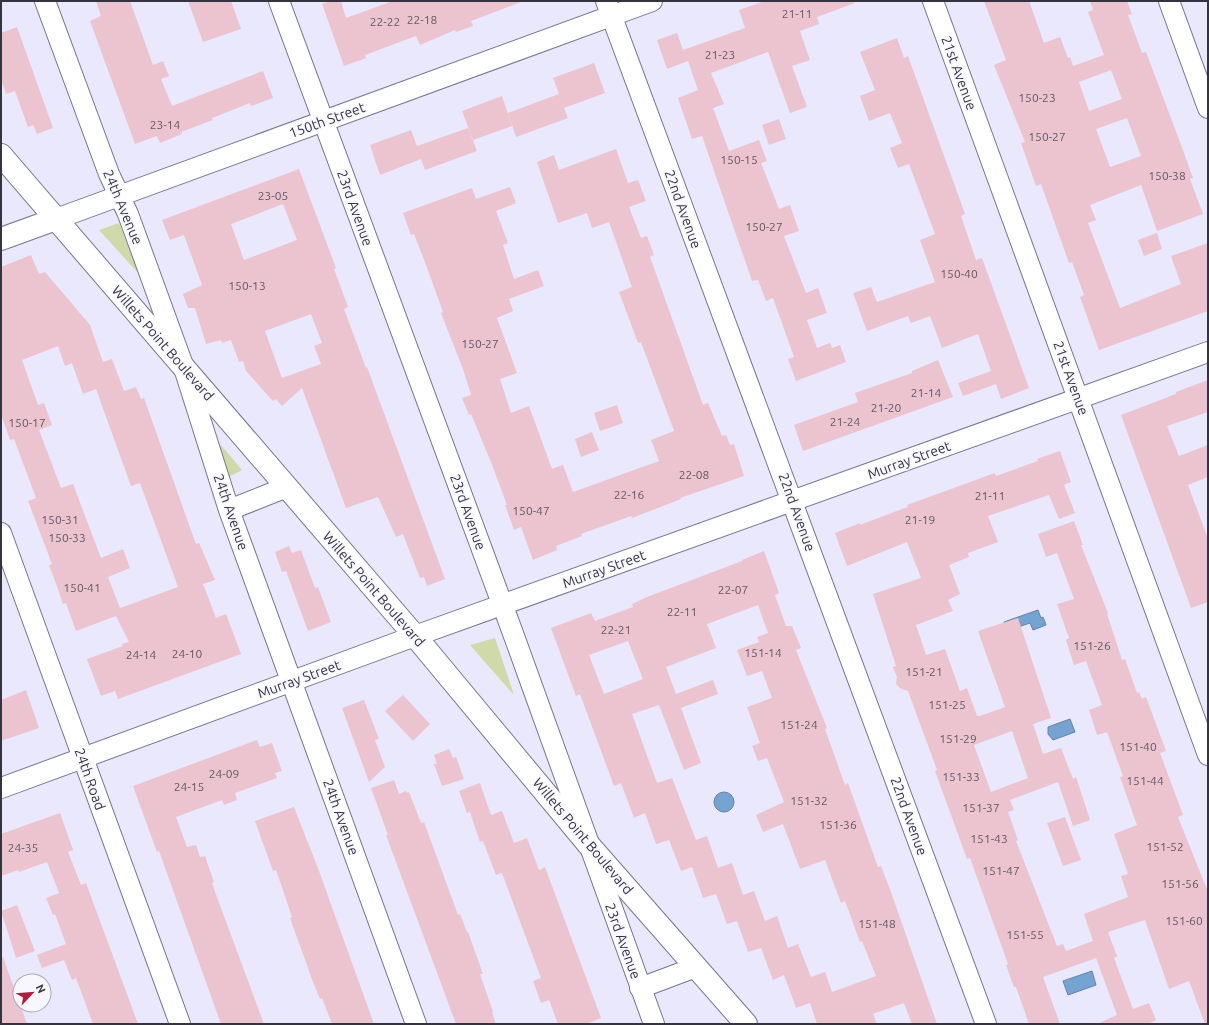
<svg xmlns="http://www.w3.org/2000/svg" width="1209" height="1025" viewBox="0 0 1209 1025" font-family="Ubuntu,sans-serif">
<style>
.green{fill:#cfdaa8}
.water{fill:#76a4d2;stroke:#6282a6}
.building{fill:#ebc4cf;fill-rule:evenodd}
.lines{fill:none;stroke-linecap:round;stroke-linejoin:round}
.street-casing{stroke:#787493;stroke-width:22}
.secondary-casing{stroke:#787493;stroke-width:24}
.street{stroke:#fff;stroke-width:20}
.secondary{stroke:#fff;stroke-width:22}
.labels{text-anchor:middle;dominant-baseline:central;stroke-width:3.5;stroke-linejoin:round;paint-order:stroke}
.number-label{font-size:12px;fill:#625764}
.street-label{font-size:14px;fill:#353340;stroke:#f8f7fe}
</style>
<rect width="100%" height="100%" fill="#eae8fd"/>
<!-- green -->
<path class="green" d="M 119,223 L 139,274 L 99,230 Z
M 221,445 L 242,470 L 227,478 L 216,450 Z
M 495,638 L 514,695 L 470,645 Z"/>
<!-- water -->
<path class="water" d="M 1038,610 L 1041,618 L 1043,617 L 1046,625 L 1033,630 L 1030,623 L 1007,631 L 1004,622 Z
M 1070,719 L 1075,732 L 1053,740 L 1048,734 L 1048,727 Z
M714 802a10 10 0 1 1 20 0a10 10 0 1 1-20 0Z
M 1092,971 L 1096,985 L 1068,995 L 1063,981 Z"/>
<!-- building -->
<path class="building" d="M 96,1 L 130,1 L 153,65 L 163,61 L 169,76 L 161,79 L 172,106 L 263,71 L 273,98 L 251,106 L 250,103 L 212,118 L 213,120 L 181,132 L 182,134 L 160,143 L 157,136 L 135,144 L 90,21 L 101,16 Z
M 188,1 L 231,1 L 241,29 L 203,42 Z
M 330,1 L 341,1 L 346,18 L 393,1 L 521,2 L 471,21 L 473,26 L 456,32 L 455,30 L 420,45 L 416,36 L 365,55 L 366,58 L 344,66 L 322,4 Z
M 765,1 L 854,1 L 855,3 L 817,17 L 819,24 L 800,31 L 810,60 L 792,66 L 807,107 L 790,113 L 768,52 L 711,73 L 724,104 L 713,108 L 729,151 L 759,140 L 767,161 L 761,163 L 779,209 L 790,205 L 799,231 L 784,236 L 806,293 L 818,288 L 827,313 L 807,320 L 817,348 L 830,343 L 832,348 L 840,345 L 846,362 L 796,381 L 788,359 L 794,357 L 773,298 L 766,301 L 758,280 L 752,281 L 702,136 L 692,139 L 678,98 L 698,90 L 688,61 L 667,69 L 657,40 L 677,33 L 683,50 L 745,28 L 739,10 Z
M 984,1 L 1029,1 L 1044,43 L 1060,37 L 1068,58 L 1070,57 L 1073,66 L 1104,55 L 1088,12 L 1093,10 L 1090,1 L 1127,1 L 1132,14 L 1128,15 L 1142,53 L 1146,52 L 1180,142 L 1193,178 L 1190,179 L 1203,214 L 1157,231 L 1141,185 L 1090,205 L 1096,220 L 1088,223 L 1120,308 L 1181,284 L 1171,256 L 1208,243 L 1208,311 L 1099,350 L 1080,297 L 1084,295 L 1072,262 L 1069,263 L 1041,184 L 1036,186 L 1021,143 L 1025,142 L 994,65 L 1006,60 ZM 1111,70 L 1122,99 L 1089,111 L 1079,82 ZM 1127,118 L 1141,156 L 1110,167 L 1096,129 Z
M 17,27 L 53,128 L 37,134 L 33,125 L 28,127 L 15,91 L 6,94 L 1,79 L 1,33 Z
M 897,38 L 904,58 L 908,56 L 965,214 L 961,216 L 976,260 L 982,258 L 1029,388 L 1001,399 L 996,384 L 963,396 L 958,383 L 991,371 L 978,334 L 942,348 L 930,316 L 911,323 L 908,316 L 867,331 L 853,293 L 871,287 L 877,302 L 935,282 L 920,240 L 935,234 L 909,164 L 898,168 L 890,148 L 902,143 L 890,113 L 869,121 L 860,96 L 875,90 L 860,52 Z
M 594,63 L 605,93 L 564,108 L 568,118 L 516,137 L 508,113 L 559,94 L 553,78 Z
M 502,96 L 512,126 L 473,140 L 462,111 Z
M 779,119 L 786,139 L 769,145 L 762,125 Z
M 468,128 L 477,151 L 425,170 L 421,159 L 380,175 L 370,145 L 411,130 L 417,146 Z
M 616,149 L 628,183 L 638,180 L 646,201 L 629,207 L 641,238 L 647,236 L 654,255 L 650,257 L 703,405 L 708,403 L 722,436 L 726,435 L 730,445 L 734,444 L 744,476 L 680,498 L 681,499 L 632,518 L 631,516 L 581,534 L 582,536 L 556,546 L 557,550 L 533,560 L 521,527 L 514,530 L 505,505 L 507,505 L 491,462 L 471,414 L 469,415 L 462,398 L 471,395 L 463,369 L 441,313 L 443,312 L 426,265 L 414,234 L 411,235 L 403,213 L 472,188 L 476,199 L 510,187 L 516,203 L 496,211 L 508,243 L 503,245 L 514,279 L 538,270 L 544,286 L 509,299 L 513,311 L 497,318 L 517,373 L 500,379 L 511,413 L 529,406 L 552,469 L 563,465 L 573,492 L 659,461 L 651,440 L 674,431 L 641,342 L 638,343 L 619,292 L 632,287 L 609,222 L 592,228 L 587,213 L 558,223 L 537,162 L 554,155 L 559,170 Z
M 299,169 L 336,268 L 334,269 L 348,307 L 344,309 L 366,368 L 367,367 L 445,579 L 427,586 L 424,577 L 420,578 L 403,534 L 396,537 L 378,497 L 346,508 L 302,388 L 282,406 L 276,399 L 273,401 L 246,371 L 243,361 L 239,362 L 231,340 L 222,343 L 221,340 L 206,344 L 195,308 L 188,308 L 183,294 L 202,285 L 184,235 L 170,240 L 162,220 ZM 283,204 L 297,240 L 244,260 L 231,224 ZM 311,314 L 322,343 L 314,346 L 321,364 L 282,378 L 265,331 Z
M 1157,233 L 1162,249 L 1144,256 L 1138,240 Z
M 31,255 L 39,274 L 45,272 L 90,325 L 103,362 L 112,359 L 124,391 L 136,387 L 141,399 L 144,398 L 193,536 L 196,544 L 199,543 L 215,580 L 203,584 L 216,618 L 226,614 L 241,654 L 118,699 L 115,691 L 101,696 L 87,659 L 123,646 L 122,644 L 129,642 L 116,616 L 76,631 L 66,603 L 63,604 L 59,592 L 49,565 L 52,564 L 28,501 L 36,498 L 14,439 L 10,440 L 1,414 L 1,267 ZM 58,346 L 65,366 L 72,363 L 83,394 L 96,389 L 131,486 L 140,483 L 178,587 L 120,608 L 108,577 L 130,568 L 123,549 L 101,558 L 73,484 L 61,488 L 39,430 L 52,425 L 44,403 L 38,405 L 22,360 Z
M 938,360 L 953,397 L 803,451 L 794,425 L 858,402 L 855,393 L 912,373 L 912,371 Z
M 1208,380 L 1208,412 L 1167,426 L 1179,456 L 1208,445 L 1208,477 L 1188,485 L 1208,539 L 1208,602 L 1191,608 L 1121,415 L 1176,394 L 1176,392 Z
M 617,405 L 623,423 L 600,431 L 594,413 Z
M 592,432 L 599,450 L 581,457 L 575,439 Z
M 1060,451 L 1071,482 L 1064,485 L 1075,513 L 1059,519 L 1049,495 L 988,516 L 998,542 L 968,553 L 969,557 L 949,565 L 960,594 L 948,600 L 953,611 L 916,625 L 926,655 L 945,649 L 960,691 L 967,688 L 977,716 L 980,716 L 1005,707 L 978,631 L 1018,618 L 1051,718 L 1033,724 L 1043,754 L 1061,748 L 1073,779 L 1076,777 L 1090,820 L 1073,826 L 1058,782 L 1010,800 L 1014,810 L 1008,812 L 1018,840 L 1016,841 L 1057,946 L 1063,944 L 1066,951 L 1093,941 L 1084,914 L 1128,897 L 1121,876 L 1128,874 L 1127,871 L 1114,834 L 1137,825 L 1120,777 L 1123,776 L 1107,732 L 1097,735 L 1089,710 L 1102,705 L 1086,661 L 1074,665 L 1066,640 L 1069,638 L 1057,604 L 1074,599 L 1057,553 L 1046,557 L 1038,534 L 1074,521 L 1083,545 L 1081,545 L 1108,613 L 1107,614 L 1122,660 L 1125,659 L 1137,693 L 1139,692 L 1142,699 L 1146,697 L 1166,751 L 1160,753 L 1183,815 L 1178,817 L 1208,892 L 1208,1024 L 1205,1024 L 1189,981 L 1169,989 L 1145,920 L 1108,932 L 1117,956 L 1114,958 L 1133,1009 L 1149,1003 L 1156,1020 L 1148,1024 L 1097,1024 L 1117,1015 L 1096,958 L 1043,977 L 1060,1024 L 1029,1024 L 1016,987 L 1014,987 L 1006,965 L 1008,964 L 970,858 L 967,859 L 935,771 L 937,770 L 908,691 L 901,689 L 896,684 L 897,677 L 893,667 L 896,666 L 873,594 L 921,578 L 907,542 L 847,566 L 835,533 L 860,523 L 860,525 L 902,509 L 908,507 L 907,505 L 995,473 L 996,476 L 1038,461 L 1037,459 ZM 1012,731 L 1028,778 L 991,792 L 974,745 Z
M 289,546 L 292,553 L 301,550 L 315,588 L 318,587 L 331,622 L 308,631 L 286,571 L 282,572 L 275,552 Z
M 764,551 L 779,593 L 775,595 L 786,626 L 792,626 L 801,648 L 796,650 L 827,728 L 825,729 L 845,785 L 848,783 L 878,867 L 881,866 L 891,892 L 937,1024 L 912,1024 L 904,1003 L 873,1014 L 877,1024 L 817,1024 L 810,1003 L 796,1008 L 784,975 L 773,980 L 761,948 L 748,952 L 737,921 L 727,924 L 716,894 L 703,898 L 692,867 L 681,871 L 669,840 L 656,844 L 645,813 L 634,818 L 621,783 L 614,786 L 580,694 L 576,696 L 551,628 L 591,613 L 595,621 L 633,607 L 632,604 L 647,597 L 742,561 L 742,560 ZM 758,605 L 768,633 L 757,637 L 759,642 L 737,650 L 747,676 L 762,671 L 772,698 L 747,707 L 760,743 L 752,746 L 758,761 L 767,758 L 784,802 L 756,815 L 763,832 L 783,824 L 800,869 L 825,860 L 841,903 L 845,901 L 860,942 L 862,941 L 876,976 L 832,992 L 825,972 L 811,977 L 798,944 L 788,948 L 777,916 L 765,921 L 754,891 L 743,895 L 732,863 L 718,868 L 707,836 L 696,840 L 672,778 L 657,783 L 632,714 L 659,705 L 684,770 L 701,763 L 681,708 L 718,694 L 713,680 L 676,694 L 666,667 L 716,648 L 707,624 ZM 628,641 L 643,679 L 604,694 L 589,655 Z
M 26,690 L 39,728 L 1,741 L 1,700 Z
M 403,695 L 430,724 L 413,741 L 385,711 Z
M 364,700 L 379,739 L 375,740 L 385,767 L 369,782 L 342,708 Z
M 257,740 L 260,747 L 272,743 L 282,771 L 275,773 L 277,778 L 235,793 L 237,800 L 224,805 L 222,800 L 176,817 L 187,847 L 196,845 L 200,857 L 205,856 L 214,882 L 212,883 L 218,900 L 264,1024 L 221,1024 L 159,851 L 157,852 L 133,786 Z
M 449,749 L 453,758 L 456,757 L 464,779 L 442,786 L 434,764 L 437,764 L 434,755 Z
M 394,780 L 399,794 L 406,791 L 407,793 L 409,792 L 421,823 L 424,822 L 458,915 L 460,914 L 467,932 L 468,932 L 483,974 L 480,974 L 493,1012 L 492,1012 L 496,1024 L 456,1024 L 386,835 L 388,835 L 371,788 Z
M 480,783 L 491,815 L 502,811 L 514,843 L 527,838 L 539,870 L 545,867 L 601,1018 L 586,1024 L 558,1024 L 549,1000 L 541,1003 L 533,981 L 541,978 L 502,873 L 496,875 L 483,841 L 480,842 L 470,812 L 467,813 L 459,791 Z
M 294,807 L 319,871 L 374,1024 L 332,1024 L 322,998 L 320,999 L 313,982 L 290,918 L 292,917 L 276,870 L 273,871 L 255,821 Z
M 60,813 L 73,850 L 68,852 L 81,885 L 86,883 L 138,1024 L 93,1024 L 76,978 L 72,980 L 64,960 L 42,968 L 37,955 L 66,944 L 55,914 L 53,915 L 46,898 L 59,893 L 47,862 L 19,872 L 18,870 L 1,876 L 1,834 Z
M 1065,817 L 1081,860 L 1063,866 L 1047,823 Z
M 17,905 L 35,951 L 16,958 L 1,911 Z
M 1,957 L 3,957 L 27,1024 L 1,1024 Z"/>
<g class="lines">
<!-- street casing -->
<g class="street-casing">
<path id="street" d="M 45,1 L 109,174 L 128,214 L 184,368 L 229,510 L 416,1024
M 279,1 L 514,636 L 654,1024
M 606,1 L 986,1024
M 933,1 L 1208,755
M 1169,1 L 1208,108
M 56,219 L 652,1
M 229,510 L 287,487
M 1,533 L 180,1024
M 1,788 L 415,636 L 1208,352
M 640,988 L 696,967"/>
</g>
<!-- secondary casing -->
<g class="secondary-casing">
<path id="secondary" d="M 1,155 L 415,636 L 588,844 L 746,1024
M 1,239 L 56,219"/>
</g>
<!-- street -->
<use href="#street" class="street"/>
<!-- secondary -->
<use href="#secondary" class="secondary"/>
</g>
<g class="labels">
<!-- number labels -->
<g class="number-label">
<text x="797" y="13">21-11</text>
<text x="422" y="19">22-18</text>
<text x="385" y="21">22-22</text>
<text x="720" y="54">21-23</text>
<text x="1037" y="97">150-23</text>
<text x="165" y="124">23-14</text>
<text x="1047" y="136">150-27</text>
<text x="739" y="159">150-15</text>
<text x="1167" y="175">150-38</text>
<text x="273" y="195">23-05</text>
<text x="764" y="226">150-27</text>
<text x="959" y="273">150-40</text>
<text x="247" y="285">150-13</text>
<text x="480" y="343">150-27</text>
<text x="926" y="392">21-14</text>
<text x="886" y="407">21-20</text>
<text x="845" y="421">21-24</text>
<text x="27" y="422">150-17</text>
<text x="694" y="474">22-08</text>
<text x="629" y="494">22-16</text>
<text x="990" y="495">21-11</text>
<text x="531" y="510">150-47</text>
<text x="60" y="519">150-31</text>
<text x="920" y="519">21-19</text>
<text x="67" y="537">150-33</text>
<text x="82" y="587">150-41</text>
<text x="733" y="589">22-07</text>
<text x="682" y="611">22-11</text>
<text x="616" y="629">22-21</text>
<text x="1092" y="645">151-26</text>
<text x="763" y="652">151-14</text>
<text x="187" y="653">24-10</text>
<text x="141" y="654">24-14</text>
<text x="924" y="671">151-21</text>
<text x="947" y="704">151-25</text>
<text x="799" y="724">151-24</text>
<text x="958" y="738">151-29</text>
<text x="1138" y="746">151-40</text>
<text x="224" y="773">24-09</text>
<text x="961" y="776">151-33</text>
<text x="1145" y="780">151-44</text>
<text x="189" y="786">24-15</text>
<text x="809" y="800">151-32</text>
<text x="981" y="807">151-37</text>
<text x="838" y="824">151-36</text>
<text x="989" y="838">151-43</text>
<text x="1165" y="846">151-52</text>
<text x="23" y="847">24-35</text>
<text x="1001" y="870">151-47</text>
<text x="1180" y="883">151-56</text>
<text x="1184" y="920">151-60</text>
<text x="877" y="923">151-48</text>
<text x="1025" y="934">151-55</text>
</g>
<!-- street labels -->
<g class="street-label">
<text transform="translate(959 73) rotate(70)">21st Avenue</text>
<text transform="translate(327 120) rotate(-20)">150th Street</text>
<text transform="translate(123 207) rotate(67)">24th Avenue</text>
<text transform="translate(355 208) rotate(70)">23rd Avenue</text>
<text transform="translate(683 209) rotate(70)">22nd Avenue</text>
<text transform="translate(163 343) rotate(49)">Willets Point Boulevard</text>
<text transform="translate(1071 378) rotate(70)">21st Avenue</text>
<text transform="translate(909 460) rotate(-20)">Murray Street</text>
<text transform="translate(231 512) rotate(71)">24th Avenue</text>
<text transform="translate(468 512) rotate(70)">23rd Avenue</text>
<text transform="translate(797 512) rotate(70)">22nd Avenue</text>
<text transform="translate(604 569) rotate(-20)">Murray Street</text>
<text transform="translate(374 589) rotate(49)">Willets Point Boulevard</text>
<text transform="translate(299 679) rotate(-20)">Murray Street</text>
<text transform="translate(90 779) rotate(70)">24th Road</text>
<text transform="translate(909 816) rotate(70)">22nd Avenue</text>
<text transform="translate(341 817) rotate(70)">24th Avenue</text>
<text transform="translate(583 836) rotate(50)">Willets Point Boulevard</text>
<text transform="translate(623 941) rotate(70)">23rd Avenue</text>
</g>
</g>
<!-- border -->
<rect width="1209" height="1025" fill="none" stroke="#353340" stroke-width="4"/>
<!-- north arrow -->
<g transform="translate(32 993) rotate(64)"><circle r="19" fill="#f8f7fe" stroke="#aaa9b2"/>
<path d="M0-3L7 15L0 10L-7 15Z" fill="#b11e3a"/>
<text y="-6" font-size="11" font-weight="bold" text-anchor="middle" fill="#353340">N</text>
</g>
</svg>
